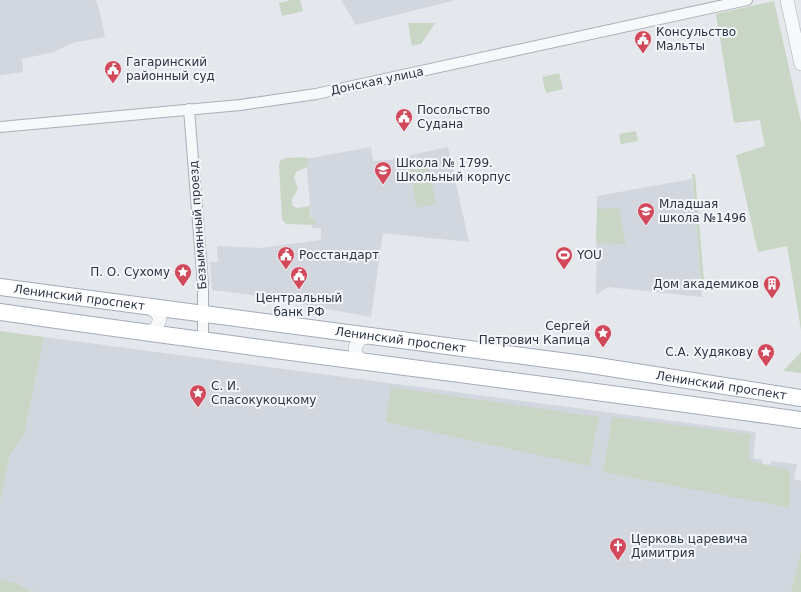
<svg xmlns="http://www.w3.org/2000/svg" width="801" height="592" viewBox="0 0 801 592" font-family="'DejaVu Sans',sans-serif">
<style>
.built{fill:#d2d6de}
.green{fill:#c9d6c5}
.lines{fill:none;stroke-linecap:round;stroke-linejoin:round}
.minor-casing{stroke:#a9aeb7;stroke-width:12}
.tertiary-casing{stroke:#a9aeb7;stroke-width:14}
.primary-casing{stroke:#a3abb8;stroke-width:18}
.minor{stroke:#f7f8fa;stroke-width:10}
.tertiary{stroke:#f7f8fa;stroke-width:13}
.primary{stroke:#fff;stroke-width:16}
.labels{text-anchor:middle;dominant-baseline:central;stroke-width:4;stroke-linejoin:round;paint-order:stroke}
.poi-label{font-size:12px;fill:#2b3445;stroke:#f4f6f9;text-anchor:start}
.street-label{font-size:12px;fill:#2b3445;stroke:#f4f6f9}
</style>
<rect width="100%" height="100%" fill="#e4e7ec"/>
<!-- built -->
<path class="built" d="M 0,0 L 95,0 L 98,5 L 105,37 L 72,43 L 54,52 L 22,59 L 23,72 L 0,75 Z
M 341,0 L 452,0 L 452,1 L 356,25 Z
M 371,147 L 373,161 L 389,160 L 448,147 L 469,242 L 383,233 L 371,317 L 246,294 L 212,290 L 210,262 L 218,262 L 217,246 L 259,248 L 321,240 L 321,228 L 312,228 L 306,159 Z
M 692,179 L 702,297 L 608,287 L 596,295 L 597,196 Z
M 44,337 L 756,432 L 753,458 L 762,460 L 763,464 L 769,465 L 772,461 L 797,464 L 794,479 L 801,481 L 801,550 L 791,592 L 33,592 L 18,584 L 0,579 L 0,503 L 10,455 L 24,435 Z"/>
<!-- green -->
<path class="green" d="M 291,0 L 300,0 L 303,11 L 282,16 L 279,3 Z
M 774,1 L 801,122 L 801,330 L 787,246 L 758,252 L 736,155 L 765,146 L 760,120 L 734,123 L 716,14 Z
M 408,23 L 435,23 L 421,44 L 412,46 Z
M 559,73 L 563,89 L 546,93 L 542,77 Z
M 636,131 L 638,141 L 621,144 L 619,134 Z
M 304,157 L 309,159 L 307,167 L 296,172 L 294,177 L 298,189 L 292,199 L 292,205 L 297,208 L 310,206 L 310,217 L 316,220 L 317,225 L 286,224 L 282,219 L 279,167 L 280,161 L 286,158 Z
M 428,165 L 436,204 L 417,208 L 409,169 Z
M 692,174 L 695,174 L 704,281 L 701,284 Z
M 619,208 L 626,244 L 596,243 L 597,209 Z
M 0,331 L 44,337 L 24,435 L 10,455 L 0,503 Z
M 801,352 L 801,373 L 783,371 Z
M 391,387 L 599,417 L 589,466 L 386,422 Z
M 612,417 L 750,434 L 749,461 L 790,470 L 790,508 L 603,472 Z
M 801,550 L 801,592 L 791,592 Z
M 0,579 L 18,584 L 33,592 L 0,592 Z"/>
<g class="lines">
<!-- minor casing -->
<g class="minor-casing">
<path id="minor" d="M 189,109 L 203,285 L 203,340
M 0,127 L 240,105 L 316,94 L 747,0"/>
</g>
<!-- tertiary casing -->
<g class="tertiary-casing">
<path id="tertiary" d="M 787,0 L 801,64
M 145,333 L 156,329 L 160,319 L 157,313 L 148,305
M 364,362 L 356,355 L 355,348 L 359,340 L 368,336"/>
</g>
<!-- primary casing -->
<g class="primary-casing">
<g id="primary">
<path id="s1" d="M 0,287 L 591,365 L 801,398"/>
<path d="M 0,312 C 267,351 534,382 801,420"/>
</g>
</g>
<!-- minor -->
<use href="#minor" class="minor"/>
<!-- tertiary -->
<use href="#tertiary" class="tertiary"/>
<!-- primary -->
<use href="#primary" class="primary"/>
</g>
<!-- icons -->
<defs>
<g id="civic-pin" transform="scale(0.9)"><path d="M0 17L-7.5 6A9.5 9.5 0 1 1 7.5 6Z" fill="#d1495b" stroke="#f4f6f9"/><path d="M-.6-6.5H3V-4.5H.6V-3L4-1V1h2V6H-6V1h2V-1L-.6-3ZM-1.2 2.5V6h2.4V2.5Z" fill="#fff"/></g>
<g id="school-pin" transform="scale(0.9)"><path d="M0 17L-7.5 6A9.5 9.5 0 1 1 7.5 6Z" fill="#d1495b" stroke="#f4f6f9"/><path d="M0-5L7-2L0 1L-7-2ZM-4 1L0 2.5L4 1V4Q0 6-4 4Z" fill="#fff"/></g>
<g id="stadium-pin" transform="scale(0.9)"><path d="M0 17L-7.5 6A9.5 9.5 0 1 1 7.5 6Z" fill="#d1495b" stroke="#f4f6f9"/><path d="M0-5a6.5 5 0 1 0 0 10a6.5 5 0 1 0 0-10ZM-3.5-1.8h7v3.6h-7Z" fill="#fff"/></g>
<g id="sight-pin" transform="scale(0.9)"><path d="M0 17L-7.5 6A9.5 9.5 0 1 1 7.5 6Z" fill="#d1495b" stroke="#f4f6f9"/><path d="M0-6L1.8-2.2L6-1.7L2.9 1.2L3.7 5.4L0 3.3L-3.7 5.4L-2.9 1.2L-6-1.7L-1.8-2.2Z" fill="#fff"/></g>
<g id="building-pin" transform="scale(0.9)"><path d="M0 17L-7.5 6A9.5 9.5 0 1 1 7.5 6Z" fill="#d1495b" stroke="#f4f6f9"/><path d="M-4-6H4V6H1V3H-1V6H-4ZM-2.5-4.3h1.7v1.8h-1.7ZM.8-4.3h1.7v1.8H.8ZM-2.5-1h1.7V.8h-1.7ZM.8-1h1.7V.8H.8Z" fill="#fff"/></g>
<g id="church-pin" transform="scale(0.9)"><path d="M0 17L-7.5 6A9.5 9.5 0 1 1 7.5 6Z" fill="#d1495b" stroke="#f4f6f9"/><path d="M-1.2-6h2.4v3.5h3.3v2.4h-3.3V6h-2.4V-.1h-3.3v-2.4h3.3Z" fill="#fff"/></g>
</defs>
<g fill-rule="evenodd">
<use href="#civic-pin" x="643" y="39"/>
<use href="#civic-pin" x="113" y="69"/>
<use href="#civic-pin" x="404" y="117"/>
<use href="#school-pin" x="383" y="170"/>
<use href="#school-pin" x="646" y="211"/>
<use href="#civic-pin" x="286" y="255"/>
<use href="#stadium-pin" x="564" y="255"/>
<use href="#sight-pin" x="183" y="272"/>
<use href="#civic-pin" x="299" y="275"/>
<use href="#building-pin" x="772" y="284"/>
<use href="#sight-pin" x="603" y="333"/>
<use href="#sight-pin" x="766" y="352"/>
<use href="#sight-pin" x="198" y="393"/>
<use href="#church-pin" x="618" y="546"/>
</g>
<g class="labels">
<!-- poi labels -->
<g class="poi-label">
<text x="656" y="32">Консульство<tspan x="656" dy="14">Мальты</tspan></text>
<text x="126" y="62">Гагаринский<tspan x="126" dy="14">районный суд</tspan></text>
<text x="417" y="110">Посольство<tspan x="417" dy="14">Судана</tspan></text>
<text x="396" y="163">Школа № 1799.<tspan x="396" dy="14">Школьный корпус</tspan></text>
<text x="659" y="204">Младшая<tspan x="659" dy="14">школа №1496</tspan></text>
<text x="299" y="255">Росстандарт</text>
<text x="577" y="255">YOU</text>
<text x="170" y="272" text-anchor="end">П. О. Сухому</text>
<text x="759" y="284" text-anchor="end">Дом академиков</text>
<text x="299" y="298" text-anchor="middle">Центральный<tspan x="299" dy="14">банк РФ</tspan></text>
<text x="590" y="326" text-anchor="end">Сергей<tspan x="590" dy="14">Петрович Капица</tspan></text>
<text x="753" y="352" text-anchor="end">С.А. Худякову</text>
<text x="211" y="386">С. И.<tspan x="211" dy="14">Спасокукоцкому</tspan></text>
<text x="631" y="539">Церковь царевича<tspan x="631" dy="14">Димитрия</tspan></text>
</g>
<!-- street labels -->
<g class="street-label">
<text transform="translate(377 81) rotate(-12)">Донская улица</text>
<text transform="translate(198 225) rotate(-94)">Безымянный проезд</text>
<text stroke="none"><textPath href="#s1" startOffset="80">Ленинский проспект</textPath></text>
<text stroke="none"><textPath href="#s1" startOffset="404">Ленинский проспект</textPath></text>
<text stroke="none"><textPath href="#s1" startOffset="728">Ленинский проспект</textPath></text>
</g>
</g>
</svg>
